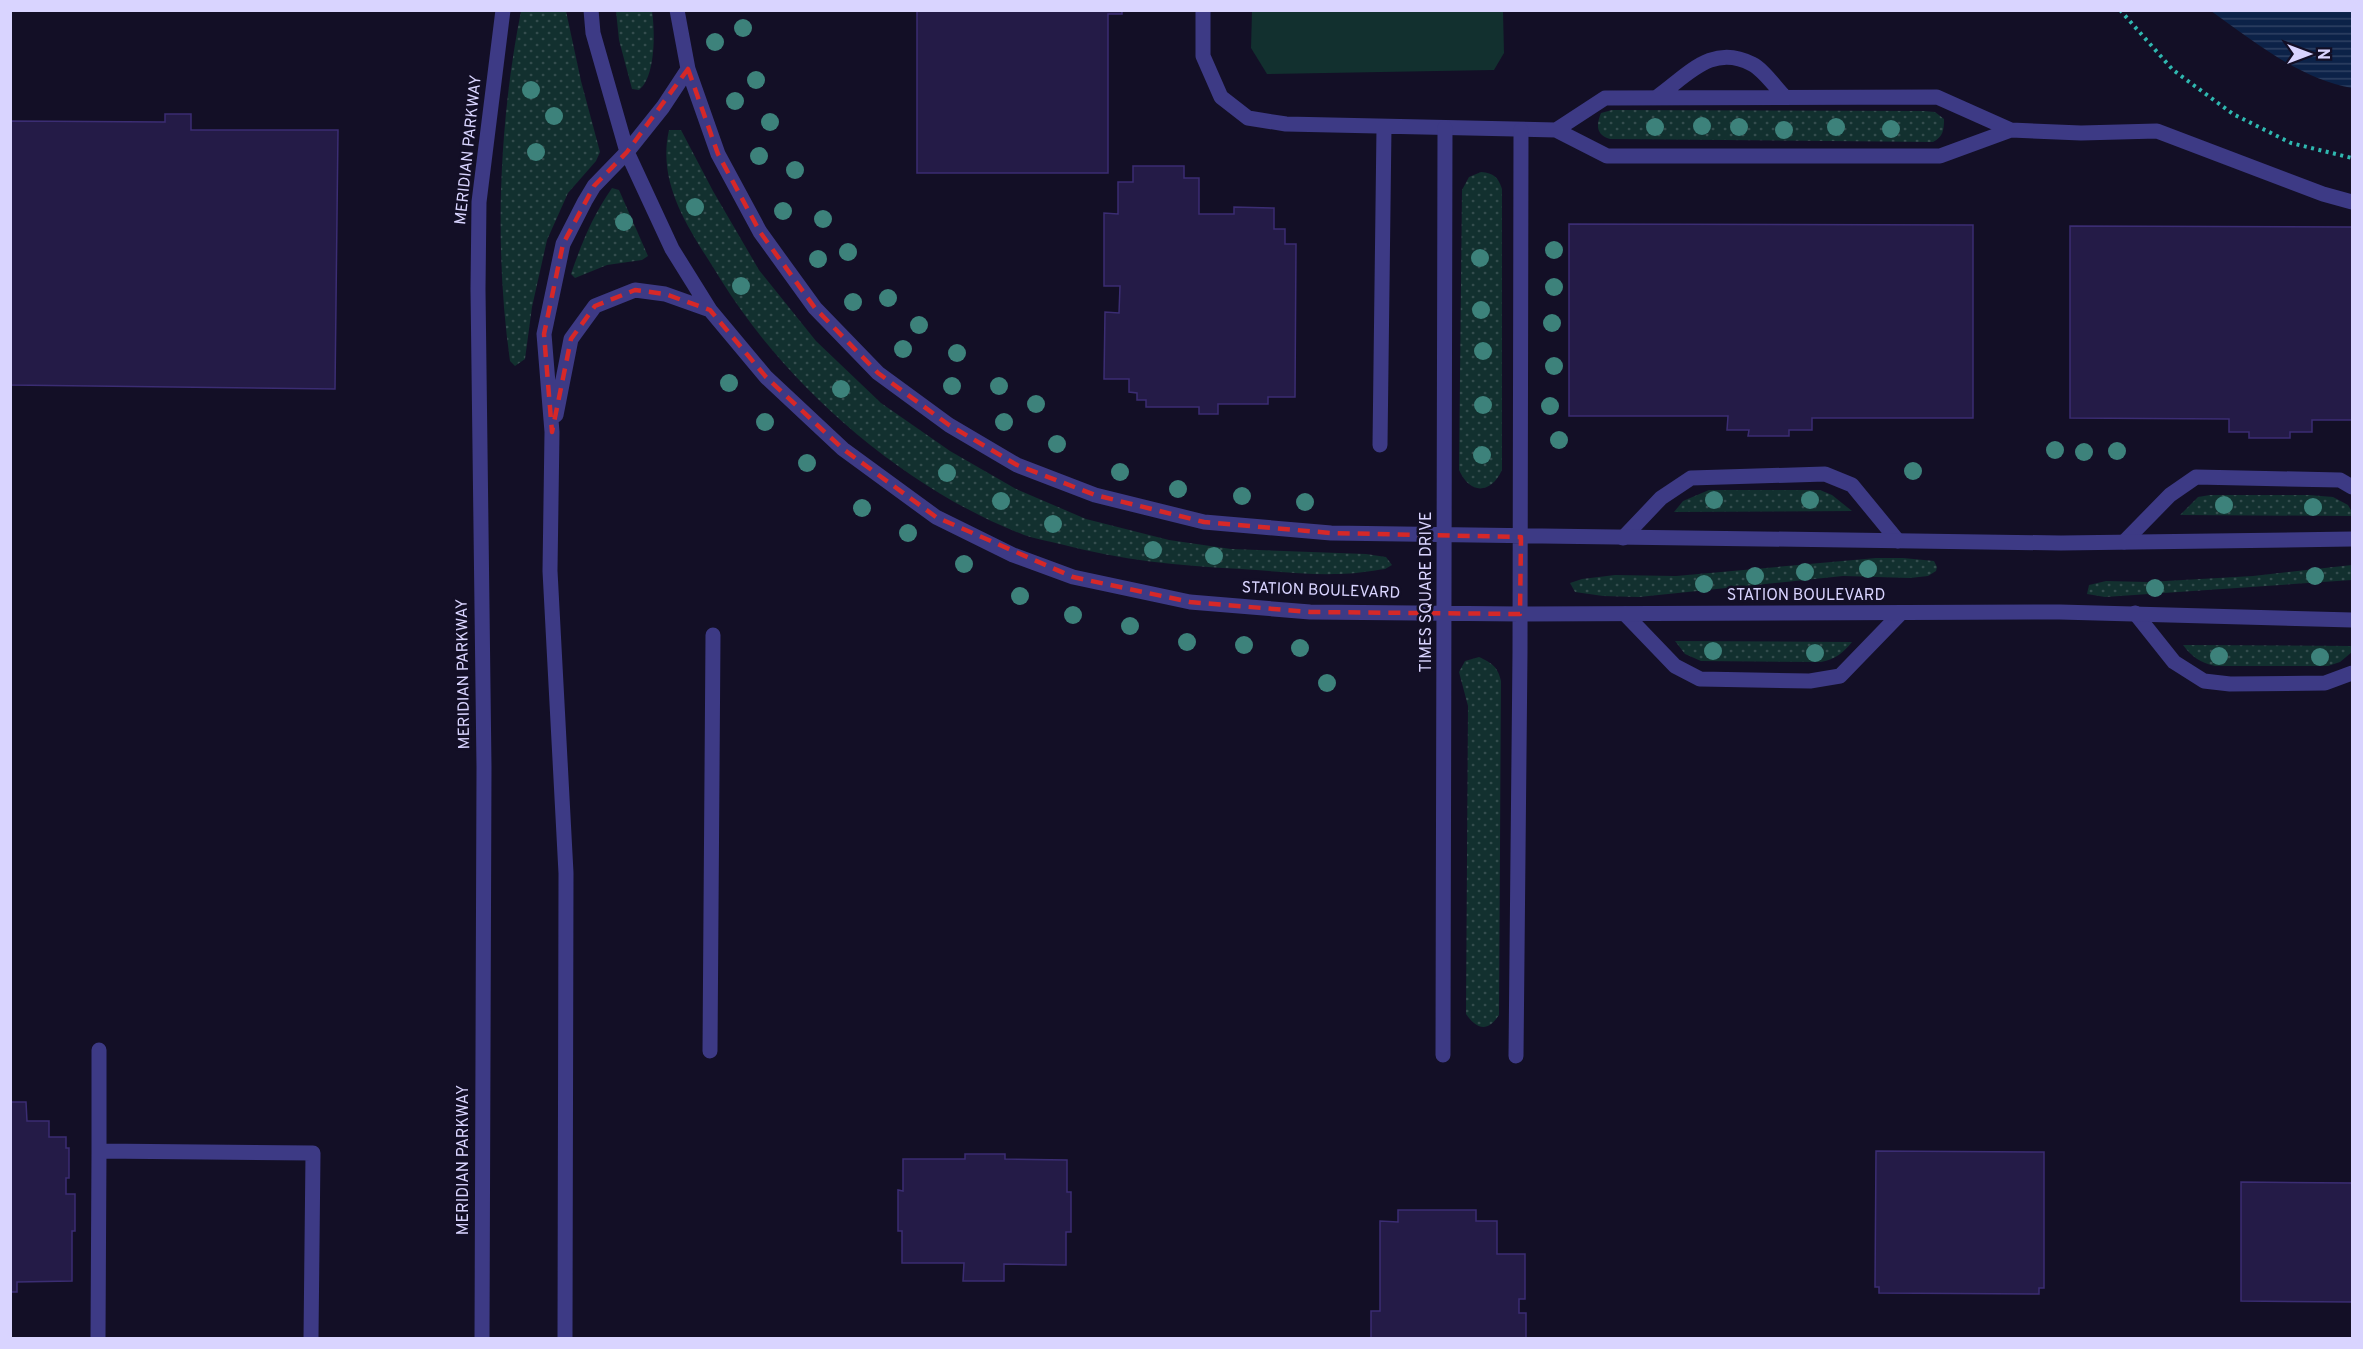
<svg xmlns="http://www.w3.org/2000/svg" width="2363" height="1349" viewBox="0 0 2363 1349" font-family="Overpass,sans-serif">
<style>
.grass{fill:url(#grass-dots)}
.park{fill:#12302f}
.water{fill:url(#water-rules)}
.building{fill:#241b47;stroke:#3b2d73;stroke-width:1.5}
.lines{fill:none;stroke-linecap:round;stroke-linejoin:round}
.path{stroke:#2fb8b0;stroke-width:4;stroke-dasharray:3 4.5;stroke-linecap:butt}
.service{stroke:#3d3a85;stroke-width:15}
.minor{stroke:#3d3a85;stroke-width:15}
.tree{fill:#3d827b}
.marked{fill:none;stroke:#d62828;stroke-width:4.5;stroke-dasharray:12 8;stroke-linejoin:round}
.labels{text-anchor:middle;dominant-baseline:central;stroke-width:5;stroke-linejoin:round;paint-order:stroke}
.street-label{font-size:16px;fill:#d9d4ff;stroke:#130f26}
</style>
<defs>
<pattern id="grass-dots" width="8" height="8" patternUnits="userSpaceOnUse" patternTransform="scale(1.5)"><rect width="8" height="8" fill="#12302f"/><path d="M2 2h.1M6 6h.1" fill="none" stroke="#344d4e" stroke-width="1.8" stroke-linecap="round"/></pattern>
<pattern id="water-rules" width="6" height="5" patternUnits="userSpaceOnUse" patternTransform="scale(1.5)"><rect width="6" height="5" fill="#0c2248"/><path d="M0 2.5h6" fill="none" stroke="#2f4163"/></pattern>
</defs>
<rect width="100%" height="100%" fill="#130f26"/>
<!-- grass -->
<path class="grass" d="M 521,11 L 566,11 L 581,81 L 600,152 L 596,161 L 568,193 L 547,240 L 532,307 L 525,359 L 515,366 L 510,361 C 494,249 499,122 521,11 Z
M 616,11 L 652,11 C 655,30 656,77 639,90 L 632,89 L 619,40 Z
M 1612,110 L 1924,111 L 1935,112 L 1944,119 C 1944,130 1943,137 1933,142 L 1610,139 C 1596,135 1596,125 1601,113 Z
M 669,130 L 681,130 L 713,191 L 759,270 L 816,341 L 881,403 L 950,451 L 1016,489 L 1086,519 L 1169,540 L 1231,549 L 1366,554 L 1386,557 L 1392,565 L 1385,569 C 1370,571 1354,574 1339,574 C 1306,575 1273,571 1241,569 C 1180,566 1120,560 1060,544 C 1049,541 1036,539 1024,535 C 905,489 788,388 721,280 C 693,234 656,187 669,130 Z
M 1481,172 C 1494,173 1498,177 1502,189 L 1502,470 C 1491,494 1470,495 1459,470 L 1462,190 L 1469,177 Z
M 612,188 L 619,190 L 648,256 L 642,260 L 607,265 L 575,278 L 571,274 C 582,242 593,215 612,188 Z
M 1709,490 L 1820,490 L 1832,495 L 1852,511 L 1674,512 L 1683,501 Z
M 2210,495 L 2309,495 L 2333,497 L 2348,505 L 2352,512 L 2352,516 L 2180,515 L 2198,497 Z
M 1876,558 L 1903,558 L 1934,561 L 1937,567 L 1936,571 L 1928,576 L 1910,578 L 1843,576 L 1639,597 L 1603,596 L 1575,592 L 1570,583 L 1582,579 L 1615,575 L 1676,576 Z
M 2352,565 L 2352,580 L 2105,597 L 2087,594 L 2089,585 L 2106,581 L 2148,582 L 2253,576 Z
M 1675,641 L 1852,642 C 1843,653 1836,659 1821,662 L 1701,661 L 1685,654 Z
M 2183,645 L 2352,646 L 2352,652 L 2340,662 L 2328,666 L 2215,666 C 2199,662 2192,657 2183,645 Z
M 1479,657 C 1492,663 1498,667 1501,681 L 1499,1015 C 1488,1032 1477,1030 1466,1014 L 1468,706 L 1459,672 L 1465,661 Z"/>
<!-- park -->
<path class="park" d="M 1252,11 L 1503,11 L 1504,53 L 1494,70 L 1267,74 L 1251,48 Z"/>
<!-- water -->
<path class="water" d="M 2211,11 L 2352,11 L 2352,88 C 2300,79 2253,41 2211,11 Z"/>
<!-- building -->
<path class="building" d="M 917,10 L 1122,10 L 1122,14 L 1108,14 L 1108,173 L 917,173 Z
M 165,114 L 191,114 L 191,130 L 338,130 L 335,389 L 10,385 L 10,121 L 165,122 Z
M 1133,166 L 1184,166 L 1184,178 L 1199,178 L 1199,214 L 1234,214 L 1234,207 L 1274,208 L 1274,229 L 1285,229 L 1285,244 L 1296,244 L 1295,397 L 1268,397 L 1268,404 L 1218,404 L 1218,414 L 1199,414 L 1199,407 L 1146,407 L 1146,400 L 1137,400 L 1137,393 L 1129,392 L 1129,379 L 1104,379 L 1105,312 L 1119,313 L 1120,286 L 1104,286 L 1104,213 L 1118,214 L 1118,182 L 1133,182 Z
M 1569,224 L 1973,225 L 1973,418 L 1812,418 L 1812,430 L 1789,430 L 1789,436 L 1748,436 L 1749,430 L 1727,430 L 1728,416 L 1569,416 Z
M 2070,226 L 2352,227 L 2352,420 L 2312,420 L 2312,432 L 2290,432 L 2290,438 L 2249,438 L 2249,432 L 2229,432 L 2229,419 L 2070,418 Z
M 10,1102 L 26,1102 L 27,1121 L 49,1121 L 49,1137 L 66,1137 L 66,1148 L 69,1148 L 69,1178 L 66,1178 L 66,1194 L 75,1194 L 75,1231 L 72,1231 L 72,1281 L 17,1282 L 17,1292 L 10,1292 Z
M 1876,1151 L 2044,1152 L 2044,1288 L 2039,1288 L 2039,1294 L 1879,1293 L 1879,1287 L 1875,1287 Z
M 965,1154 L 1005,1154 L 1005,1159 L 1067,1160 L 1067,1192 L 1071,1192 L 1071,1232 L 1066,1232 L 1066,1265 L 1004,1264 L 1004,1281 L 963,1281 L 964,1263 L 902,1263 L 902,1231 L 898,1231 L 898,1190 L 903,1191 L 903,1159 L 965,1159 Z
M 2241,1182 L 2352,1183 L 2352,1302 L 2241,1301 Z
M 1398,1210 L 1476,1210 L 1476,1221 L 1497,1221 L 1497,1254 L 1525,1254 L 1525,1299 L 1519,1299 L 1519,1313 L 1526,1313 L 1526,1338 L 1371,1338 L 1371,1311 L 1380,1311 L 1380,1221 L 1398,1222 Z"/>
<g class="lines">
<!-- path -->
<path class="path" d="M 2120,10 L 2173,70 L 2233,114 L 2291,143 L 2352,158"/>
<!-- service -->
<path class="service" d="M 1203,10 L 1203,56 L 1221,97 L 1248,118 L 1286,124 L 1556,130 L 1607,156 L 1940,156 L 2011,130 L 2081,133 L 2157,131 L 2323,194 L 2352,202
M 1657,97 C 1688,75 1712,43 1752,64 C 1764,70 1775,87 1785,97
M 1556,130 L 1605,98 L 1937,97 L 2011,130
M 1380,445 L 1384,127
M 1623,538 L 1661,498 L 1691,478 L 1825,474 L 1852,485 L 1898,541
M 2124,542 L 2170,495 L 2196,477 L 2340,480 L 2352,487
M 2135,613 L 2174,662 L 2204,681 L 2230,684 L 2325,683 L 2352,673
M 1625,614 L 1675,666 L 1700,679 L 1810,681 L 1840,676 L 1901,613
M 99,1050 L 99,1151
M 710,1051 L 713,635
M 98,1338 L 99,1151 L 313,1153 L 311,1338"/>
<!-- minor -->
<path class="minor" d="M 591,10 L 593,33 L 627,152 L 672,249 L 710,310 L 766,377 L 843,449 L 936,517 L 1013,555 L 1073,577 L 1190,602 L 1310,612 L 1520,614 L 2060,612 L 2352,620
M 677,10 L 688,69 L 718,154 L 760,232 L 815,308 L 878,373 L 949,425 L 1017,465 L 1095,495 L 1204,522 L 1331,533 L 2061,543 L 2352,539
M 556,415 L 571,339 L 595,306 L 635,290 L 665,294 L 710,310
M 1443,1055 L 1445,128
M 1516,1056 L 1520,652 L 1521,130
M 482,1338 L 484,767 L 478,289 L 479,202 L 503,10
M 565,1338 L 566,873 L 550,571 L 552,432 L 544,334 L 563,244 L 585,201 L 594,186 L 627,152 L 663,107 L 688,69"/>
</g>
<!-- trees -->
<g class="tree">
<circle cx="743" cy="28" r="9"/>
<circle cx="715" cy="42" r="9"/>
<circle cx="756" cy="80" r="9"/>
<circle cx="531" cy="90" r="9"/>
<circle cx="735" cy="101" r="9"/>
<circle cx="554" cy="116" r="9"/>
<circle cx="770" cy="122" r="9"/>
<circle cx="1702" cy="126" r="9"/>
<circle cx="1655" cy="127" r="9"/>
<circle cx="1739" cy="127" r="9"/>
<circle cx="1836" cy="127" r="9"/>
<circle cx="1891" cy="129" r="9"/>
<circle cx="1784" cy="130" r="9"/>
<circle cx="536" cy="152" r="9"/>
<circle cx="759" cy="156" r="9"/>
<circle cx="795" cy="170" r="9"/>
<circle cx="695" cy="207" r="9"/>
<circle cx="783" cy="211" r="9"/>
<circle cx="823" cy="219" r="9"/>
<circle cx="624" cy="222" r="9"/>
<circle cx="1554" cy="250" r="9"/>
<circle cx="848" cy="252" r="9"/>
<circle cx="1480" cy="258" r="9"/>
<circle cx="818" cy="259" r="9"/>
<circle cx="741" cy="286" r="9"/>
<circle cx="1554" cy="287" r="9"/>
<circle cx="888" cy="298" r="9"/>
<circle cx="853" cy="302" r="9"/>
<circle cx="1481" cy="310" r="9"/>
<circle cx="1552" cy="323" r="9"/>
<circle cx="919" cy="325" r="9"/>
<circle cx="903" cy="349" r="9"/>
<circle cx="1483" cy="351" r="9"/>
<circle cx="957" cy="353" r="9"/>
<circle cx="1554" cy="366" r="9"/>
<circle cx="729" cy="383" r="9"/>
<circle cx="952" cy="386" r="9"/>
<circle cx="999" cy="386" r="9"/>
<circle cx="841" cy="389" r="9"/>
<circle cx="1036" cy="404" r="9"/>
<circle cx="1483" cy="405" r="9"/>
<circle cx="1550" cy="406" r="9"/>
<circle cx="765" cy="422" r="9"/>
<circle cx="1004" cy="422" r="9"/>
<circle cx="1559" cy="440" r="9"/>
<circle cx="1057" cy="444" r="9"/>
<circle cx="2055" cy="450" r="9"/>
<circle cx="2117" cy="451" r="9"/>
<circle cx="2084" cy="452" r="9"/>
<circle cx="1482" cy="455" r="9"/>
<circle cx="807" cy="463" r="9"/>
<circle cx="1913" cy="471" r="9"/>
<circle cx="1120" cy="472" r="9"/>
<circle cx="947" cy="473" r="9"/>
<circle cx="1178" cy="489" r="9"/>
<circle cx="1242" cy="496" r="9"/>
<circle cx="1714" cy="500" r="9"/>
<circle cx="1810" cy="500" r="9"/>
<circle cx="1001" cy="501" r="9"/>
<circle cx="1305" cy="502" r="9"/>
<circle cx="2224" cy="505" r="9"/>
<circle cx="2313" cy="507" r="9"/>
<circle cx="862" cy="508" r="9"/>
<circle cx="1053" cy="524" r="9"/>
<circle cx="908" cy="533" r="9"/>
<circle cx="1153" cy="550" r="9"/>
<circle cx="1214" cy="556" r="9"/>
<circle cx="964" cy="564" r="9"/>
<circle cx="1868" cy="569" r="9"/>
<circle cx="1805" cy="572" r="9"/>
<circle cx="1755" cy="576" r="9"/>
<circle cx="2315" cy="576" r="9"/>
<circle cx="1704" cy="584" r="9"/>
<circle cx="2155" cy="588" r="9"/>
<circle cx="1020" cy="596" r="9"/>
<circle cx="1073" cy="615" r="9"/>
<circle cx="1130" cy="626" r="9"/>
<circle cx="1187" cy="642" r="9"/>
<circle cx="1244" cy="645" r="9"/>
<circle cx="1300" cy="648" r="9"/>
<circle cx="1713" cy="651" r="9"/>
<circle cx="1815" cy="653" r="9"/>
<circle cx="2219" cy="656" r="9"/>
<circle cx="2320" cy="657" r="9"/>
<circle cx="1327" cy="683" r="9"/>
</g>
<!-- marked area -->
<path class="marked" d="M 688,69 L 718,154 L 760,232 L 815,308 L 878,373 L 949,425 L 1017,465 L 1095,495 L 1204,522 L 1331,533 L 1521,537 L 1520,614 L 1310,612 L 1190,602 L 1073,577 L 936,517 L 843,449 L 766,377 L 710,310 L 665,294 L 635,290 L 595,306 L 571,339 L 552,432 L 544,334 L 563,244 L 594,186 L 627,152 Z"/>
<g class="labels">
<!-- street labels -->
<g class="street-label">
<text transform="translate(469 150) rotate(-84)">MERIDIAN PARKWAY</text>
<text transform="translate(1321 591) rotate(2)">STATION BOULEVARD</text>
<text transform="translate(1427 592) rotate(-90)">TIMES SQUARE DRIVE</text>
<text x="1806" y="596">STATION BOULEVARD</text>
<text transform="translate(464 674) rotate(-91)">MERIDIAN PARKWAY</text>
<text transform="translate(464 1160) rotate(-90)">MERIDIAN PARKWAY</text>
</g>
</g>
<!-- border -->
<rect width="2363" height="1349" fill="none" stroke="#d9d4ff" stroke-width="24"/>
<!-- north arrow -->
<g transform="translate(2309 54) rotate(90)" stroke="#130f26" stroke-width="4.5" paint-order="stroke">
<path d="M0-4.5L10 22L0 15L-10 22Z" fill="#d9d4ff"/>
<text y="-9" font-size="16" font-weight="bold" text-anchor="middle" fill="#d9d4ff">N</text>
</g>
</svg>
